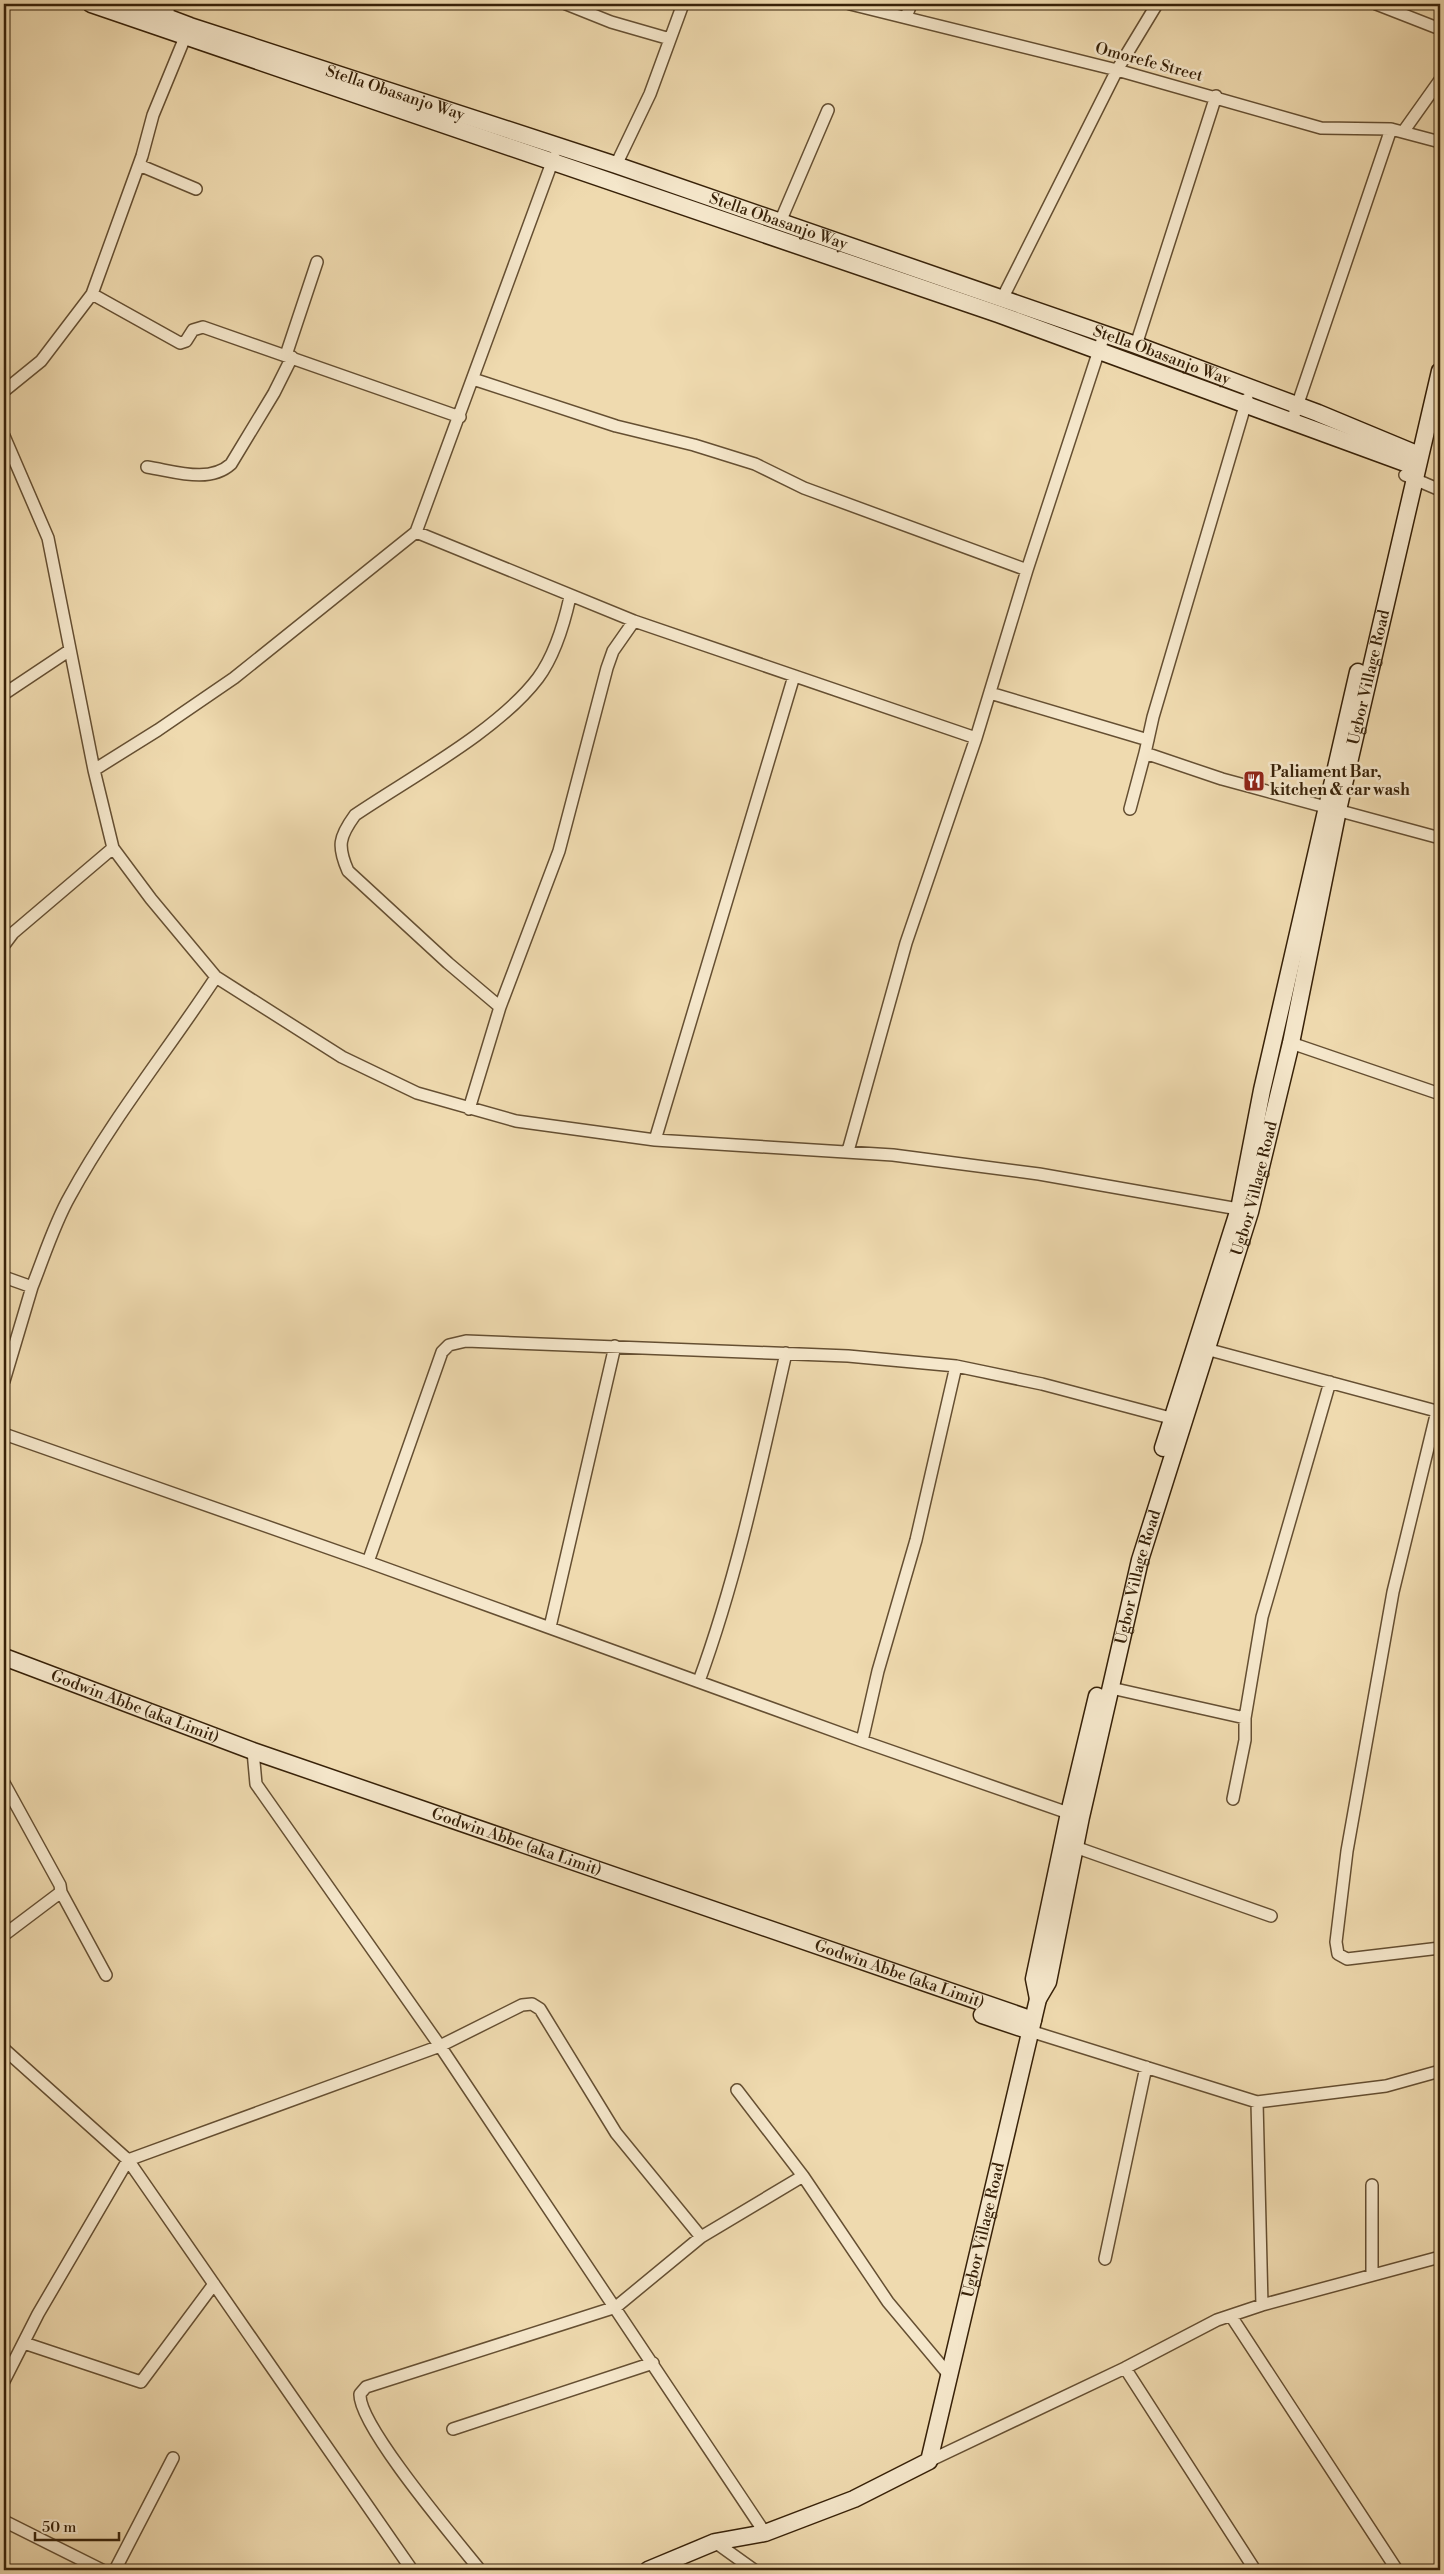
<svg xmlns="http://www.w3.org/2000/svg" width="1444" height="2574" viewBox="0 0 1444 2574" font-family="'Libre Bodoni',serif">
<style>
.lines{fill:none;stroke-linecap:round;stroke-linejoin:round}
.street-casing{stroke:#654f32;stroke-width:14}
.secondary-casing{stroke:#372108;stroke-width:19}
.street{stroke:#f5e7cb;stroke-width:11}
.secondary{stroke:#f5e7cb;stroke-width:16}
.labels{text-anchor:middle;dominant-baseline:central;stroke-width:5;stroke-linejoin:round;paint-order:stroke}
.street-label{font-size:16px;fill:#372108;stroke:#f5e7cb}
.poi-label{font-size:16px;font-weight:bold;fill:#372108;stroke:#f5e7cb;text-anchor:start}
</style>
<rect width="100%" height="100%" fill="#efdaaf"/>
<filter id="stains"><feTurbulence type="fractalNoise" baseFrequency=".004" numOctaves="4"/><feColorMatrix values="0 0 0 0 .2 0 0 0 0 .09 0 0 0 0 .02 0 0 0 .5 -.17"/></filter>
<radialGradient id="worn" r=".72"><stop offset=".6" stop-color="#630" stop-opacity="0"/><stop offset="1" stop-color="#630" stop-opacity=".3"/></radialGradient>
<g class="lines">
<!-- street casing -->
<g class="street-casing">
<path id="street" d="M 566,4 L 611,22 L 670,39
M 850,4 L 1117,70 L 1321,128 L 1391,129 L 1440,142
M 1376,4 L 1440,29
M 166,15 L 170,4
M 906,17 L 911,4
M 1403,132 L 1440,80
M 139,165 L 196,189
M 616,165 L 650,94 L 683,4
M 780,222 L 828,110
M 92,294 L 180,343 L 186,341 L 193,330 L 203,327 L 460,417
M 1002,299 L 1117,70 L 1157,4
M 1136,345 L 1216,96
M 286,355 L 317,262
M 473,379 L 616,426 L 694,445 L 755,464 L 804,488 L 1027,570
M 4,391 L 41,361 L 92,294 L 142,156 L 153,115 L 188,30
M 1247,399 L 1153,717 L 1145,753 L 1222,779 L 1440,838
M 1292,421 L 1391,129
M 4,436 L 48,538 L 94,770 L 113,848 L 151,899 L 216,977 L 342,1057 L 417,1093 L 516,1121 L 655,1140 L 893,1155 L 1039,1174 L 1244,1210
M 147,467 C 174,471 209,484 231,464 L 274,393 L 292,357
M 1405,475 L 1440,490
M 416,532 L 634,621 L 976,738
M 990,693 L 1148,740
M 4,694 L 70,650
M 94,770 L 158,730 L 234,678 L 416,532 L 554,157
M 1130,809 L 1145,753
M 4,945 L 13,933 L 113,848
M 500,1007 L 448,963 L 348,871 C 337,846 339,837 355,815 C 411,777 498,731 538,678 C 555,655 564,624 570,597
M 1291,1043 L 1440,1094
M 469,1109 L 500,1007 L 559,851 L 607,668 L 613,651 L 634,621
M 655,1140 L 794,676
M 848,1151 L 906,943 L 976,738 L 1027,570 L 1104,335
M 4,1277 L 32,1287 L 4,1381
M 32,1287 C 44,1257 54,1224 70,1196 C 112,1119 168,1050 216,977
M 1206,1349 L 1440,1412
M 1437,1411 L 1393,1592 L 1347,1851 L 1336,1942 L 1338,1954 L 1347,1959 L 1440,1948
M 4,1434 L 368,1562 L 862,1741 L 1074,1815
M 368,1562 L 442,1352 L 449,1345 L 466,1341 L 848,1356 L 956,1366 L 1042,1384 L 1178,1420
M 550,1627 L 615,1346
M 699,1681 C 738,1574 761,1463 786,1353
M 1111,1688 L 1245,1718
M 862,1741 L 878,1671 L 916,1540 L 956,1366
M 253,1751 L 256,1784 L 440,2046 L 765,2533
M 4,1783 L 60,1885 L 61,1892 L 4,1935
M 1233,1799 L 1245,1740 L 1245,1718 L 1262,1617 L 1330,1382
M 1075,1847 L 1271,1916
M 61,1892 L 106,1975
M 1030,2031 L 1257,2102 L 1386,2086 L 1440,2071
M 4,2049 L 128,2160 L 412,2570
M 737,2090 L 803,2176 L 888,2302 L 949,2375
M 1257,2102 L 1262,2305
M 1372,2185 L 1372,2274
M 1105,2259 L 1146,2067
M 1231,2316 L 1397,2570
M 24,2343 L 141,2382 L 214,2284
M 1125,2368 L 1255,2570
M 4,2381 L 38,2314 L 128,2160 L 440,2046 L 522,2005 L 532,2004 L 540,2009 L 616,2133 L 701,2237
M 453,2429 L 653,2363
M 929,2461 L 1125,2368 L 1217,2320 L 1262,2305 L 1440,2257
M 4,2521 L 102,2570
M 715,2542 L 754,2570
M 115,2570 L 173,2458
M 480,2570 C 456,2540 358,2425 360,2394 L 366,2387 L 616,2307 L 701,2237 L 803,2176"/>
</g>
<!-- secondary casing -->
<g class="secondary-casing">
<g id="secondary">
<path d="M 91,4 L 998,314 L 1416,467"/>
<path id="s1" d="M 132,4 L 190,26 L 616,165 L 1136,345 L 1318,413 L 1419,455"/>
<path d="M 1163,1448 L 1239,1209 L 1262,1090 L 1358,672"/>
<path id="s2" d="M 4,1657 L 253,1751 L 1033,2020"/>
<path d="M 1038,1999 L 1034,1979 L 1069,1813 L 1097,1696"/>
<path d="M 982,2015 L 1030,2031"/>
<path id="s3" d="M 648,2570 L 715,2542 L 765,2533 L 854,2499 L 929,2461 L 1038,1999 L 1048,1982 L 1081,1817 L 1140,1560 L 1250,1212 L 1291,1043 L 1338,810 L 1440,371"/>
</g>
</g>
<!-- street -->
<use href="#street" class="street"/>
<!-- secondary -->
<use href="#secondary" class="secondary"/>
</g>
<!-- icons -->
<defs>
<g id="restaurant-square" transform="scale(1.125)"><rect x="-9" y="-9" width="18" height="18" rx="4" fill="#8f2418" stroke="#f5e7cb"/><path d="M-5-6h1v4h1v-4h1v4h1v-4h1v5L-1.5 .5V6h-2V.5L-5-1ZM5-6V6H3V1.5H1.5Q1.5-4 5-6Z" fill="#fff"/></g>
</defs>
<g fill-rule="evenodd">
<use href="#restaurant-square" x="1254" y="781"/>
</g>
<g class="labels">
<!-- street labels -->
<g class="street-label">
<text transform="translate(1149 62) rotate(15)">Omorefe Street</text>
<text stroke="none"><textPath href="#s1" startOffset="278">Stella Obasanjo Way</textPath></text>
<text stroke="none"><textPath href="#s1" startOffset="682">Stella Obasanjo Way</textPath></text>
<text stroke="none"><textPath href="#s1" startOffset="1088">Stella Obasanjo Way</textPath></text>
<text stroke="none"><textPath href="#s3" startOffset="2142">Ugbor Village Road</textPath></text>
<text stroke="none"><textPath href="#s3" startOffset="1618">Ugbor Village Road</textPath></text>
<text stroke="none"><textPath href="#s3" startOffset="1212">Ugbor Village Road</textPath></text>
<text stroke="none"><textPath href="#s2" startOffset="140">Godwin Abbe (aka Limit)</textPath></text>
<text stroke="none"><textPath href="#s2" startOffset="545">Godwin Abbe (aka Limit)</textPath></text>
<text stroke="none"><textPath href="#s2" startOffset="950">Godwin Abbe (aka Limit)</textPath></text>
<text stroke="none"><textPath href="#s3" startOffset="540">Ugbor Village Road</textPath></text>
</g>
<!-- poi labels -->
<g class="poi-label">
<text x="1270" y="772">Paliament Bar,<tspan x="1270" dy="18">kitchen &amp; car wash</tspan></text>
</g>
</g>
<!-- margin -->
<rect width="1444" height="2574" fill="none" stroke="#efdaaf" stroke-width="20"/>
<rect x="5" y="5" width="1434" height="2564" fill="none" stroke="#372108" stroke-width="2.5"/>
<rect x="10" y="10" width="1424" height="2554" fill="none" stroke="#372108"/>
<!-- scale -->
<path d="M35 2532v8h84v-8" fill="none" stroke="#372108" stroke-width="2.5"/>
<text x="42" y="2532" font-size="15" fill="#372108" stroke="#f5e7cb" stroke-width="4" paint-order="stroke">50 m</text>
<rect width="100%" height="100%" filter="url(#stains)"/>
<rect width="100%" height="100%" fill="url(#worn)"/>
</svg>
